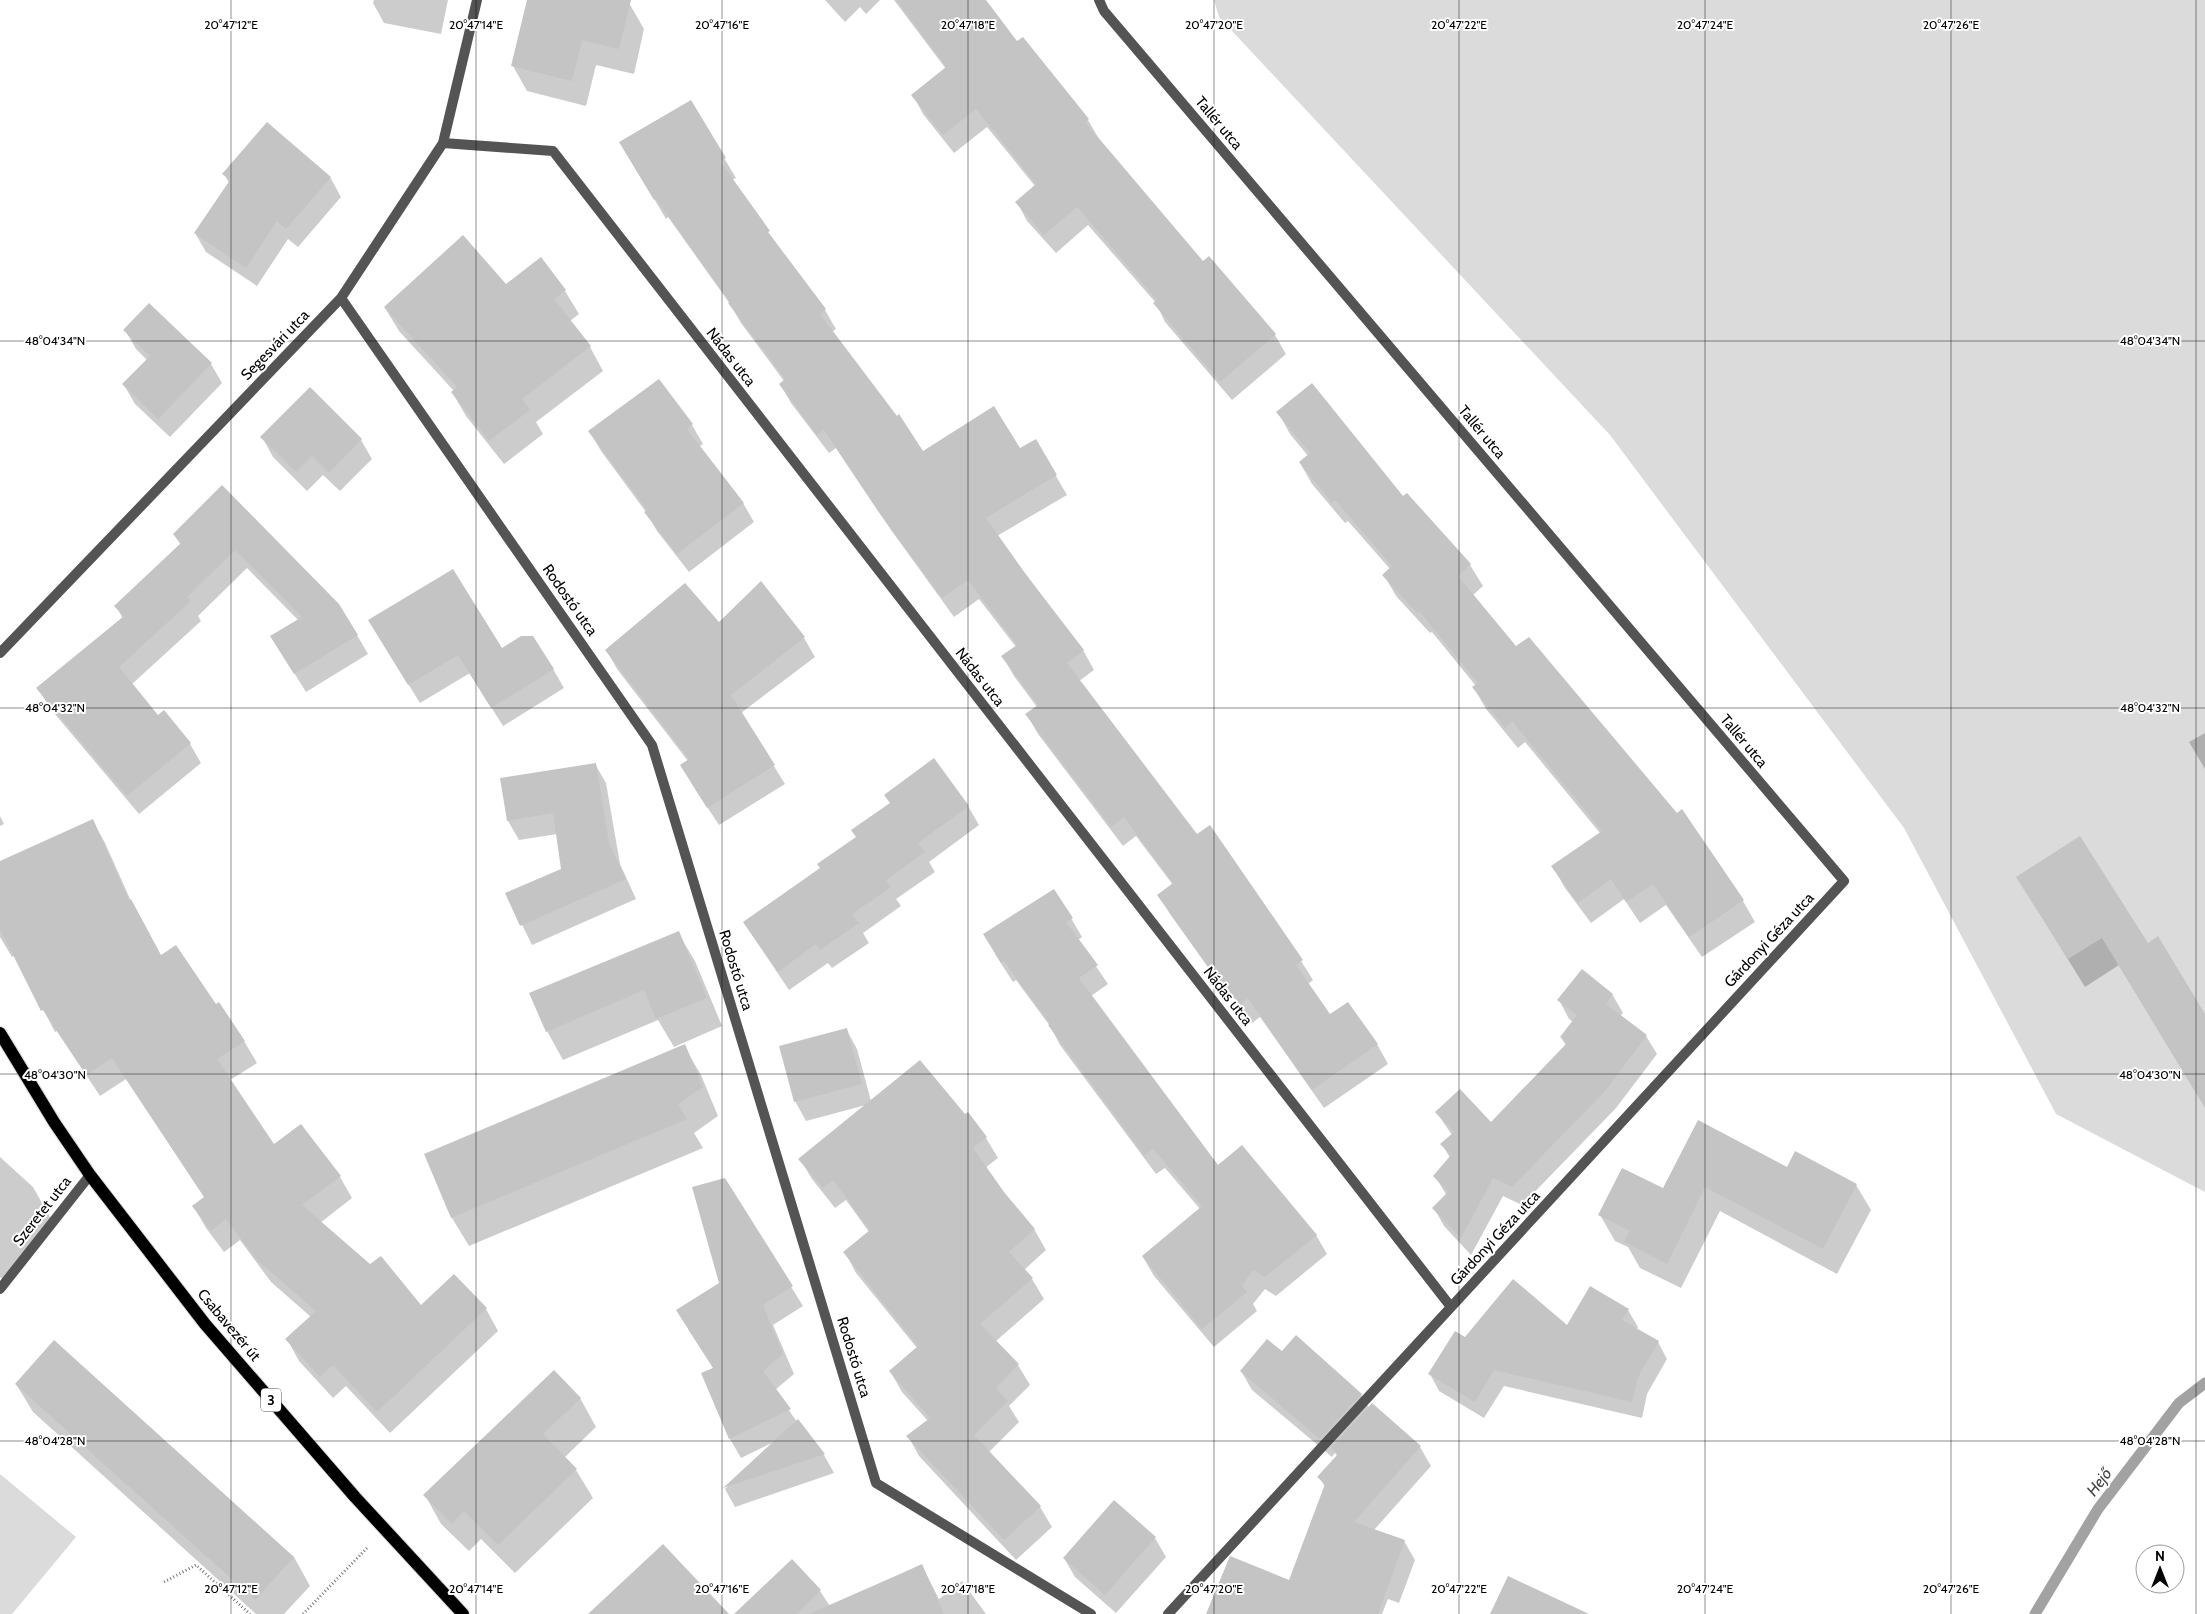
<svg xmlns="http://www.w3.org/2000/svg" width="2205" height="1614" viewBox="0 0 2205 1614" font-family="Cabin,sans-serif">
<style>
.green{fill:#dbdbdb}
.shadow{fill:#0003}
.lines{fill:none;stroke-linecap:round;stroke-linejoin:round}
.stream{stroke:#a2a2a2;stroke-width:11}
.building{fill:#c4c4c4}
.primary-casing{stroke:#dbdbdb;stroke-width:14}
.path{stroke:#767676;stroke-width:3;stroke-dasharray:1 2.5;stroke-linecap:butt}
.minor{stroke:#545454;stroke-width:10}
.primary{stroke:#000;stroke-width:12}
.ticks{fill:none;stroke:#000;stroke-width:1;stroke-opacity:0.45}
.labels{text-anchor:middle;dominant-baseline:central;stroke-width:4;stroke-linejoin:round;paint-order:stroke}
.shield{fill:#fff;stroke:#4c4c4c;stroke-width:1}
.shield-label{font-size:14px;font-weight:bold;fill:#000}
.street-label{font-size:15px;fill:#000;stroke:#fff}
.water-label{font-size:16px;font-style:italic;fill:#434343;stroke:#fff}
.ticks-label{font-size:12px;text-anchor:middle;fill:#000;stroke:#fff;stroke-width:4;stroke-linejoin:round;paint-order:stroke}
</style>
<rect width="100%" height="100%" fill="#fff"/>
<!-- green -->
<path class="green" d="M 1214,0 L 2205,0 L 2205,1192 L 2056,1114 L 1904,828 L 1610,435 L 1219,17 Z
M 0,1474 L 76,1537 L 12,1614 L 0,1614 Z"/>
<!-- shadow -->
<path class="shadow" d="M 374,0 L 448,0 L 441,34 L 384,23 L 373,3 Z
M 529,0 L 615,0 L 629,3 L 644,29 L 634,74 L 596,65 L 586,106 L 527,91 L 513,66 Z
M 825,0 L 880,0 L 866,14 L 860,7 L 845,22 Z
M 894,0 L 984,0 L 1017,43 L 1022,38 L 1088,120 L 1099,139 L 1203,263 L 1209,258 L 1275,335 L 1286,354 L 1232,400 L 1165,322 L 1156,303 L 1088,225 L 1056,253 L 1027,221 L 1017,202 L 1035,186 L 987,127 L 954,153 L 923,114 L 913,95 L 946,69 Z
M 691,102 L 736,178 L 732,180 L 776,244 L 825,310 L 836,329 L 832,332 L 923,452 L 1020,449 L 1035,440 L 1067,495 L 997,536 L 1083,650 L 1094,670 L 1079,681 L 1197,836 L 1301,961 L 1313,980 L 1308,984 L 1330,1016 L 1377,1044 L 1388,1064 L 1324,1108 L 1260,1017 L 1252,1023 L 1225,986 L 1222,987 L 1170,914 L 1159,895 L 1173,885 L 1136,836 L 1123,846 L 1038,734 L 1027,715 L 1037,707 L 1014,676 L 1003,657 L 1016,647 L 979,599 L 954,617 L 891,530 L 836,448 L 829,453 L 791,403 L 780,384 L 784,381 L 741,323 L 730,304 L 668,217 L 666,219 L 621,143 Z
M 224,174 L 330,177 L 341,197 L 298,247 L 288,239 L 257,286 L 206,252 L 195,233 L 229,183 Z
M 541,259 L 565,291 L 579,314 L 570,321 L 590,347 L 603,371 L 536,422 L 543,434 L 504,464 L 466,416 L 452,392 L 454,391 L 399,331 L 385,308 L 506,285 Z
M 125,330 L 211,364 L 222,383 L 170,437 L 135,404 L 124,385 L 148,361 L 136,349 Z
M 658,380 L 692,425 L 703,444 L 699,447 L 743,503 L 754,522 L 689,572 L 657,531 L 646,512 L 601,451 L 590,432 Z
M 310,389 L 361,440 L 372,459 L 340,491 L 323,475 L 307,491 L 273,457 L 262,437 Z
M 1278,412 L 1403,498 L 1407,494 L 1470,565 L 1483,586 L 1473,595 L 1516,648 L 1743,901 L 1755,922 L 1702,957 L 1666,905 L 1640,923 L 1624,899 L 1591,923 L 1565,888 L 1553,867 L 1600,833 L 1525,742 L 1518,748 L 1486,709 L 1474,688 L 1476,686 L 1432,632 L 1430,633 L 1396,596 L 1384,575 L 1390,569 L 1348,521 L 1345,523 L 1312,484 L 1300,463 L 1308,456 L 1290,434 Z
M 222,487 L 357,635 L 368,654 L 306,692 L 283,655 L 298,620 L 247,568 L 198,616 L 201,621 L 131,685 L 158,717 L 164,712 L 190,744 L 201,763 L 139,814 L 49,707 L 38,688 L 123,619 L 116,606 L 181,545 L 174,535 Z
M 761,583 L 804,638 L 815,657 L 741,713 L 785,784 L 719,825 L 692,784 L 688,761 L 617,669 L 607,651 L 719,624 Z
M 381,640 L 502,650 L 553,669 L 564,688 L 503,726 L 470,673 L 420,703 Z
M 2205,733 L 2205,769 L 2189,742 Z
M 595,764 L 606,783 L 620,864 L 636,899 L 532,945 L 507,894 L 562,869 L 557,834 L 519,840 L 508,821 L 501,779 Z
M 891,804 L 968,806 L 979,825 L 929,862 L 935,872 L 896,899 L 901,906 L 863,933 L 869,943 L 832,968 L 828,963 L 789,990 L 744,923 L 821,868 L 857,838 Z
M 0,816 L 4,824 L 0,826 Z
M 93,821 L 105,843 L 131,901 L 161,956 L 216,1006 L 244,1041 L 257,1063 L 230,1080 L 274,1146 L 340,1177 L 352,1198 L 320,1223 L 421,1307 L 454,1275 L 486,1309 L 498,1331 L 390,1433 L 346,1386 L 333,1398 L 299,1361 L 287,1339 L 311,1317 L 271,1282 L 240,1240 L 224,1252 L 206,1228 L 194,1207 L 205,1198 L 126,1079 L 100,1096 L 57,1031 L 55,1032 L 15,955 L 12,957 L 0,937 L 0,862 Z
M 2017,877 L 2147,944 L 2205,1016 L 2205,1107 L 2119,965 L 2085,987 Z
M 1071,918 L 1082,937 L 1078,940 L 1108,984 L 1091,996 L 1218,1166 L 1316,1235 L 1327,1254 L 1276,1296 L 1265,1289 L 1253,1304 L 1257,1311 L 1214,1347 L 1154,1276 L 1143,1257 L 1200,1209 L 1165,1168 L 1156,1174 L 1060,1045 L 1050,1026 L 1016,980 L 1013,982 L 995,954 Z
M 678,933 L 695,961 L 722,1026 L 674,1047 L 658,1020 L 563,1060 L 547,1031 Z
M 1612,994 L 1623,1013 L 1620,1016 L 1646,1036 L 1657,1054 L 1616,1108 L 1522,1205 L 1503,1196 L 1471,1255 L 1444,1226 L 1434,1208 L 1447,1196 L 1435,1176 L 1450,1158 L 1442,1144 L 1452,1135 L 1437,1113 L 1491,1124 L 1566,1046 L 1561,1037 L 1573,1022 L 1569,1019 L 1559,1000 Z
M 846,1029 L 857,1049 L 871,1101 L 965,1116 L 986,1138 L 998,1158 L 985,1168 L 1003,1193 L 1034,1229 L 1046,1250 L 1024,1270 L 1032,1279 L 1044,1299 L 996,1341 L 1018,1365 L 1030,1385 L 1009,1406 L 1019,1422 L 989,1452 L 1040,1507 L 1052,1527 L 1016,1560 L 919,1456 L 908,1436 L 928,1421 L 902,1392 L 890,1371 L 917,1348 L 856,1273 L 845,1252 L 869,1232 L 846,1200 L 835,1208 L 812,1179 L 800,1159 L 866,1105 L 806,1121 L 795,1101 Z
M 684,1046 L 701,1075 L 718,1116 L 694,1133 L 703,1148 L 469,1246 L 452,1218 L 426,1155 Z
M 0,1157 L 33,1187 L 54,1224 L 3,1280 L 0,1277 Z
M 1788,1168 L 1856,1185 L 1871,1210 L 1837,1274 L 1720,1211 L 1681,1288 L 1640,1268 L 1628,1247 L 1615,1241 L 1600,1215 L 1663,1189 Z
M 724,1179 L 803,1306 L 773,1325 L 794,1374 L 775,1390 L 797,1422 L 798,1420 L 824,1455 L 834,1473 L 735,1507 L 725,1489 L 776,1441 L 741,1458 L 730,1439 L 702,1374 L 714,1369 L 688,1329 L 721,1283 Z
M 1628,1310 L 1638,1327 L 1636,1330 L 1658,1342 L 1667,1359 L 1647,1394 L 1642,1418 L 1504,1386 L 1484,1418 L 1439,1391 L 1430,1374 L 1568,1327 Z
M 1282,1353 L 1361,1394 L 1369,1408 L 1372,1405 L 1420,1447 L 1431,1466 L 1374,1530 L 1404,1541 L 1415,1560 L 1399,1603 L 1388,1599 L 1382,1614 L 1207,1614 L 1290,1582 L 1325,1487 L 1319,1477 L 1337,1456 L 1335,1453 L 1332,1457 L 1252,1390 L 1241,1371 Z
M 16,1384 L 294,1557 L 310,1586 L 284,1614 L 256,1614 L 33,1412 Z
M 580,1398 L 596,1427 L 564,1458 L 576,1470 L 593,1498 L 515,1573 L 481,1539 L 469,1551 L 441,1524 L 425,1495 Z
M 1155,1538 L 1166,1557 L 1116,1613 L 1075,1577 L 1064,1558 Z
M 792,1561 L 820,1591 L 835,1614 L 735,1614 Z
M 922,1566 L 939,1599 L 962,1581 L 986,1614 L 847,1614 Z"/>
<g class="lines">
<!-- stream -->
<path class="stream" d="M 2035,1614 L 2098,1509 L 2179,1403 L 2205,1383"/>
</g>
<!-- building -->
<path class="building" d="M 527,0 L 631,0 L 619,49 L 582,40 L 572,81 L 511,66 Z
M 896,0 L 986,0 L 1017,41 L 1023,37 L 1089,119 L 1085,122 L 1203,261 L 1209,256 L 1276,334 L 1220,382 L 1153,303 L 1157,300 L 1077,207 L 1044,235 L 1015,202 L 1036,184 L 976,109 L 943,135 L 911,95 L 946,67 Z
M 691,100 L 726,158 L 720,161 L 770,231 L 768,232 L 826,309 L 820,314 L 897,416 L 899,414 L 923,451 L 994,406 L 1020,448 L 1036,439 L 1057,475 L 986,518 L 1027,576 L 1084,650 L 1067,663 L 1197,834 L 1210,825 L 1303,960 L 1296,965 L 1330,1014 L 1348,1002 L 1378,1044 L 1312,1090 L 1248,998 L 1240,1005 L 1213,967 L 1210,969 L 1157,895 L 1173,883 L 1124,817 L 1111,827 L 1025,714 L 1038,705 L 1001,656 L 1017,645 L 968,580 L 942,598 L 878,511 L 824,430 L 817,435 L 779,384 L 785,379 L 728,303 L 730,302 L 656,199 L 654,200 L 619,142 Z
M 267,122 L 331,177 L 286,229 L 277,221 L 246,268 L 194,233 L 230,180 L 222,174 Z
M 463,235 L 506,284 L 541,257 L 566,290 L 554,299 L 591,346 L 522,399 L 530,410 L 489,441 L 451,392 L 457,387 L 384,307 Z
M 149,303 L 212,363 L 158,419 L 122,384 L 150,356 L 123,330 Z
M 659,379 L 693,424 L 687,429 L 744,503 L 677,554 L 644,512 L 647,510 L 588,431 Z
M 1312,383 L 1403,496 L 1407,493 L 1471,564 L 1458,576 L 1516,646 L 1529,637 L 1677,813 L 1682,809 L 1744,900 L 1689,937 L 1653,884 L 1626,902 L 1611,879 L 1578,903 L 1551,866 L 1602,831 L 1512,721 L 1505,728 L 1472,687 L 1478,683 L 1419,611 L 1417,613 L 1382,575 L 1392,566 L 1335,500 L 1332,503 L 1299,462 L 1310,453 L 1276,412 Z
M 310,387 L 362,439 L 329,473 L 312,456 L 296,472 L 260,437 Z
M 222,485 L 339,604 L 358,635 L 294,674 L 270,636 L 302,617 L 235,550 L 187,597 L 191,601 L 119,667 L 158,715 L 164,710 L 191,743 L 127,796 L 36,688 L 124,616 L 114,606 L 181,543 L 173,534 Z
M 453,569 L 502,648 L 521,636 L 533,636 L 554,669 L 491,708 L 458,655 L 408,685 L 368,620 Z
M 761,581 L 805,637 L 731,695 L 775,765 L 707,808 L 680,765 L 689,759 L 605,650 L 685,583 L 719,622 Z
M 934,758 L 969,806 L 918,843 L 925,852 L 886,880 L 891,887 L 852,914 L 859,923 L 820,950 L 816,944 L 778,972 L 743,922 L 820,868 L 817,864 L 856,837 L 851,830 L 890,803 L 884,795 Z
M 596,763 L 609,843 L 626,879 L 520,926 L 505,893 L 561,869 L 553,813 L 507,821 L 500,778 Z
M 93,819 L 129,901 L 131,899 L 161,955 L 176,945 L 216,1004 L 219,1002 L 245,1041 L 217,1059 L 274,1144 L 301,1124 L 341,1176 L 302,1205 L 370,1264 L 381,1256 L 421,1305 L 454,1274 L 487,1308 L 377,1412 L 333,1365 L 320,1377 L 285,1339 L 316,1311 L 257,1260 L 226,1219 L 211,1231 L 192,1206 L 204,1197 L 112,1058 L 86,1075 L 43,1010 L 41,1011 L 0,929 L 0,861 Z
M 2080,836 L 2148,943 L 2158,936 L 2205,1014 L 2205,1108 L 2102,938 L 2068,959 L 2016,877 Z
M 1054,889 L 1073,918 L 1066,922 L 1098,965 L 1079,978 L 1218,1165 L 1242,1145 L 1317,1235 L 1265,1277 L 1253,1270 L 1242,1286 L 1247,1292 L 1202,1329 L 1142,1256 L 1202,1206 L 1153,1149 L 1144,1155 L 1048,1025 L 1050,1024 L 1004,961 L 1001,963 L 983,934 Z
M 679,931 L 707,998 L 656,1019 L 644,990 L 546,1032 L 529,993 Z
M 1582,969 L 1613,994 L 1606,1004 L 1647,1035 L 1606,1090 L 1512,1187 L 1493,1178 L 1461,1238 L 1432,1208 L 1448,1192 L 1433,1176 L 1451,1155 L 1440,1144 L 1454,1132 L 1435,1112 L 1460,1089 L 1491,1122 L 1567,1043 L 1560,1037 L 1577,1015 L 1557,1000 Z
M 847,1028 L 862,1084 L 794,1102 L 779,1046 Z
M 685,1044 L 703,1087 L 678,1104 L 687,1119 L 451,1218 L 424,1154 Z
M 920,1060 L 965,1114 L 968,1112 L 987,1137 L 973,1148 L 1004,1192 L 1035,1229 L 1009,1252 L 1033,1278 L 980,1324 L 1019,1364 L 996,1388 L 1008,1401 L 974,1435 L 1041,1506 L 1004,1540 L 906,1436 L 930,1418 L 889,1371 L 918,1346 L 843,1252 L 870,1230 L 833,1180 L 823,1188 L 798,1159 Z
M 1698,1120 L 1787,1167 L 1795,1151 L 1857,1184 L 1823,1249 L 1705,1187 L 1667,1264 L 1624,1242 L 1630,1231 L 1598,1215 L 1622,1168 L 1663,1188 Z
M 725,1178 L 793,1286 L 763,1305 L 783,1354 L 763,1371 L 791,1409 L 729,1439 L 701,1373 L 713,1368 L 676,1310 L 719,1283 L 692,1187 Z
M 1513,1279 L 1567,1325 L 1590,1286 L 1629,1309 L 1622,1320 L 1659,1341 L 1638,1377 L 1632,1402 L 1494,1370 L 1475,1402 L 1428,1374 L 1455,1331 L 1465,1337 Z
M 1296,1335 L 1362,1394 L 1320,1439 L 1240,1371 L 1267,1339 L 1282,1351 Z
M 54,1340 L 294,1557 L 255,1600 L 15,1384 Z
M 554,1370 L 581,1398 L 543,1434 L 577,1469 L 498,1545 L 464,1511 L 452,1524 L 423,1495 Z
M 1372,1403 L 1421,1446 L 1354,1522 L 1405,1540 L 1378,1614 L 1206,1614 L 1230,1556 L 1289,1580 L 1325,1484 L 1317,1477 L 1338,1454 L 1331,1448 Z
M 798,1419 L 825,1454 L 723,1488 Z
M 1114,1500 L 1156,1537 L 1105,1595 L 1063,1558 Z
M 663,1544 L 729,1614 L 588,1614 Z
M 792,1559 L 821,1590 L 797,1614 L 734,1614 Z
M 922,1564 L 944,1614 L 809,1614 L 900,1574 Z
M 1508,1576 L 1589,1614 L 1490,1614 Z"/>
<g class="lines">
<!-- primary casing -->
<g class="primary-casing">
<path id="primary" d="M 0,1033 L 54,1122 L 90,1175 L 205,1324 L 355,1497 L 463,1614"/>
</g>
<!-- path -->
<path class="path" d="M 164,1582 L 196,1565 L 250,1614
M 303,1614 L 367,1548"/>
<!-- minor -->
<path class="minor" d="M 1099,0 L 1104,11 L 1844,881 L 1168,1614
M 443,143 L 553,151 L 1451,1307
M 341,298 L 652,745 L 876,1483 L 1091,1614
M 0,653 L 341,298 L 443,143 L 477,0
M 0,1289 L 90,1175"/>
<!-- primary -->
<use href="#primary" class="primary"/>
</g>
<!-- ticks -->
<path class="ticks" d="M 231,0 L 231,1614M 476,0 L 476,1614M 722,0 L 722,1614M 968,0 L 968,1614M 1214,0 L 1214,1614M 1459,0 L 1459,1614M 1705,0 L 1705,1614M 1951,0 L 1951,1614M 2196,0 L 2196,1614M 0,341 L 2205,341M 0,708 L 2205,708M 0,1074 L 2205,1074M 0,1441 L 2205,1441"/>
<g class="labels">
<!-- shield labels -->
<rect class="shield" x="261" y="1388.5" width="20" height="23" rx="4"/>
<g class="shield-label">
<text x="271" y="1400">3</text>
</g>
<!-- street labels -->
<g class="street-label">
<text transform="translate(1219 123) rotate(50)">Tallér utca</text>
<text transform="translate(275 345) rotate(-46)">Segesvári utca</text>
<text transform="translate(731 357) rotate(52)">Nádas utca</text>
<text transform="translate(1482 432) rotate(50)">Tallér utca</text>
<text transform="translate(570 600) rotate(55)">Rodostó utca</text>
<text transform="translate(980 677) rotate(52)">Nádas utca</text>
<text transform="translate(1744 741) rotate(50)">Tallér utca</text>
<text transform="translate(1769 940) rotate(-47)">Gárdonyi Géza utca</text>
<text transform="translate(736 970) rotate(73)">Rodostó utca</text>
<text transform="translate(1228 996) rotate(52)">Nádas utca</text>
<text transform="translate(42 1211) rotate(-52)">Szeretet utca</text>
<text transform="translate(1495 1238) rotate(-47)">Gárdonyi Géza utca</text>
<text transform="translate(229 1325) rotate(50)">Csabavezér út</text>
<text transform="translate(854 1357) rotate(73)">Rodostó utca</text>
</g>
<!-- water labels -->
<g class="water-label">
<text transform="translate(2099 1482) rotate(-53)">Hejő</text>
</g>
</g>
<g class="ticks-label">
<text x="231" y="29">20°47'12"E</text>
<text x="476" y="29">20°47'14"E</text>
<text x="722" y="29">20°47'16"E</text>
<text x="968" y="29">20°47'18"E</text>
<text x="1214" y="29">20°47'20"E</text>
<text x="1459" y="29">20°47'22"E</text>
<text x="1705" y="29">20°47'24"E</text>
<text x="1951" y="29">20°47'26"E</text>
<text x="55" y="345">48°04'34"N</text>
<text x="2150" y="345">48°04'34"N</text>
<text x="55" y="712">48°04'32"N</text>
<text x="2150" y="712">48°04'32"N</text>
<text x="55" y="1079">48°04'30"N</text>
<text x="2150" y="1079">48°04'30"N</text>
<text x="55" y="1445">48°04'28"N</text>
<text x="2150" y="1445">48°04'28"N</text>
<text x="231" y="1593">20°47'12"E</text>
<text x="476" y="1593">20°47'14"E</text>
<text x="722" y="1593">20°47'16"E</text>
<text x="968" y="1593">20°47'18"E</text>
<text x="1214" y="1593">20°47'20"E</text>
<text x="1459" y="1593">20°47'22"E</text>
<text x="1705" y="1593">20°47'24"E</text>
<text x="1951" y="1593">20°47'26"E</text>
</g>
<!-- north arrow -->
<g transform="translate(2160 1569)"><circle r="24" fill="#ffffff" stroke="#999999"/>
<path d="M0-4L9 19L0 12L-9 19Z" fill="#000000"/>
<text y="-8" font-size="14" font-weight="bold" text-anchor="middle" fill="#000000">N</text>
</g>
</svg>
